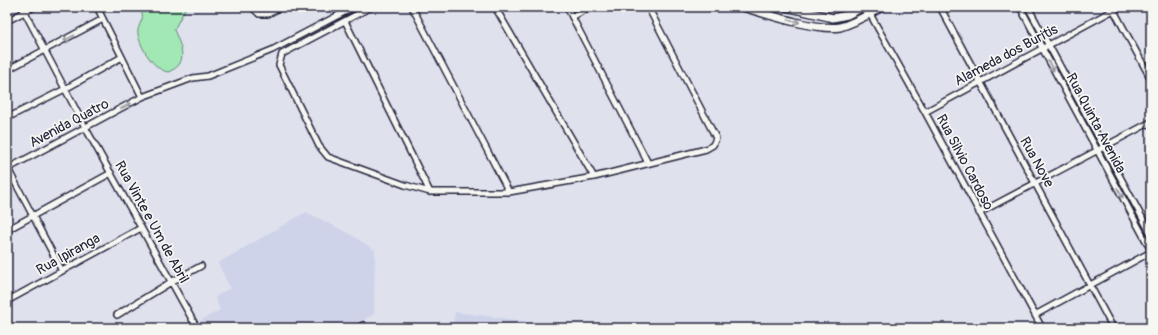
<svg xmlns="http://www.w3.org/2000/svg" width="1158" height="335" viewBox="0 0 1158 335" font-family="Pangolin,sans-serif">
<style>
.built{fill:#ced3e9}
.green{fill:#a2e8b4;stroke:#628578}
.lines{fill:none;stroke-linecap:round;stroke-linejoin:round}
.street-casing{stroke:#22223b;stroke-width:8}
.secondary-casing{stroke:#22223b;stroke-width:10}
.street{stroke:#f6f6f2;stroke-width:5}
.secondary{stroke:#f6f6f2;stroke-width:7}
.oneway{stroke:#9797a0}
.labels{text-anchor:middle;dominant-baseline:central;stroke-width:3.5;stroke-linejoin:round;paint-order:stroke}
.street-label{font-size:14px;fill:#22223b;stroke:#f6f6f2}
</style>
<rect width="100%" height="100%" fill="#dfe1ed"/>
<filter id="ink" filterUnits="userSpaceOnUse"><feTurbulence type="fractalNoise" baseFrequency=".025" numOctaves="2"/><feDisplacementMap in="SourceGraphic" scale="8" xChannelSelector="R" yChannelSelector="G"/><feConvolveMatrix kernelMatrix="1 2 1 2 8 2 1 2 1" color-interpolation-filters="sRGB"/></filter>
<g filter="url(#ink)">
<!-- built -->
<path class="built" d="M 306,212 L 348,233 L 375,250 L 374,314 L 349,328 L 204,328 L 200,321 L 220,310 L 215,297 L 230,288 L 218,263 Z
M 455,312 L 525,321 L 524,328 L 452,328 Z"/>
<!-- green -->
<path class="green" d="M 135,7 L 186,7 L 174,30 C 181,46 190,64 168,72 C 154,70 140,47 138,34 C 136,24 151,15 135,7 Z"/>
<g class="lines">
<!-- street casing -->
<g class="street-casing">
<path id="street" d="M 22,7 L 85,127 L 197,328
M 97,7 L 142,97
M 252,7 L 259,14 L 268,14 L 281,7
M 371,7 L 282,54 L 279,65 L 319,146 L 328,157 L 405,185 L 430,192 L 509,192 L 594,177 L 706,149 L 713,145 L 716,138 L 648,7
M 412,7 L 509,192
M 495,7 L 594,177
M 567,7 L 648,163
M 866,7 L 925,112 L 1042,328
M 940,7 L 1113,328
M 1020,7 L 1151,250
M 1028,7 L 1151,234
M 1112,7 L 1151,79
M 572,17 L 590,7
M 7,21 L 34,7
M 345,21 L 430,192
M 7,70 L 103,19
M 925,112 L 1119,7
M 7,118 L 65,89 L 122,57
M 7,167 L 62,271
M 7,169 L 142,97 L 193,78 L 208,76 L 272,50 L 354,7
M 979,213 L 1151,122
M 7,230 L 111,173
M 7,301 L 141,228
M 117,315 L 171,282 L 201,266
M 1035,315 L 1151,252
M 358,328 L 363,325"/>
</g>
<!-- secondary casing -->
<g class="secondary-casing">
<path id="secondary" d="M 743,7 C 766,14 818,31 840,27 C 855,23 869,14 882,7
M 786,7 L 833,18 L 847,15 L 863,7"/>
</g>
<!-- street -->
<use href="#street" class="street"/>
<!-- secondary -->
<use href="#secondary" class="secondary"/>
</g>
<!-- one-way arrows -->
<defs><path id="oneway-shaft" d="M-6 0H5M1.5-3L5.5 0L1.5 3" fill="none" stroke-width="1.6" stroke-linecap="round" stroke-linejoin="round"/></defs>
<g class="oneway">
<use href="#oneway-shaft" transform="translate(794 21) rotate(15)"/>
<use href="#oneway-shaft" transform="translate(69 38) rotate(152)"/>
<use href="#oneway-shaft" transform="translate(1051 66) rotate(62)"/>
<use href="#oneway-shaft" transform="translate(126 106) rotate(-28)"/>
<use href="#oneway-shaft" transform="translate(1120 193) rotate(61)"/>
</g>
</g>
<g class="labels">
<!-- street labels -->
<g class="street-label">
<text transform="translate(1006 55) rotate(-28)">Alameda dos Buritis</text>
<text transform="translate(69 123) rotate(-28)">Avenida Quatro</text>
<text transform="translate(1096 123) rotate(62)">Rua Quinta Avenida</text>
<text transform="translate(965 162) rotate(62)">Rua Silvio Cardoso</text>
<text transform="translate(1037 162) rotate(61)">Rua Nove</text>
<text transform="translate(152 222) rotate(61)">Rua Vinte e Um de Abril</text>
<text transform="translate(68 254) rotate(-29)">Rua Ipiranga</text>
</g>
</g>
<!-- margin -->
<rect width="1158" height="335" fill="none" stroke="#f6f6f2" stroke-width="24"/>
<rect x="12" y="12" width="1134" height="311" fill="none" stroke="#22223b" stroke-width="1.5" filter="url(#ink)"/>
</svg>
